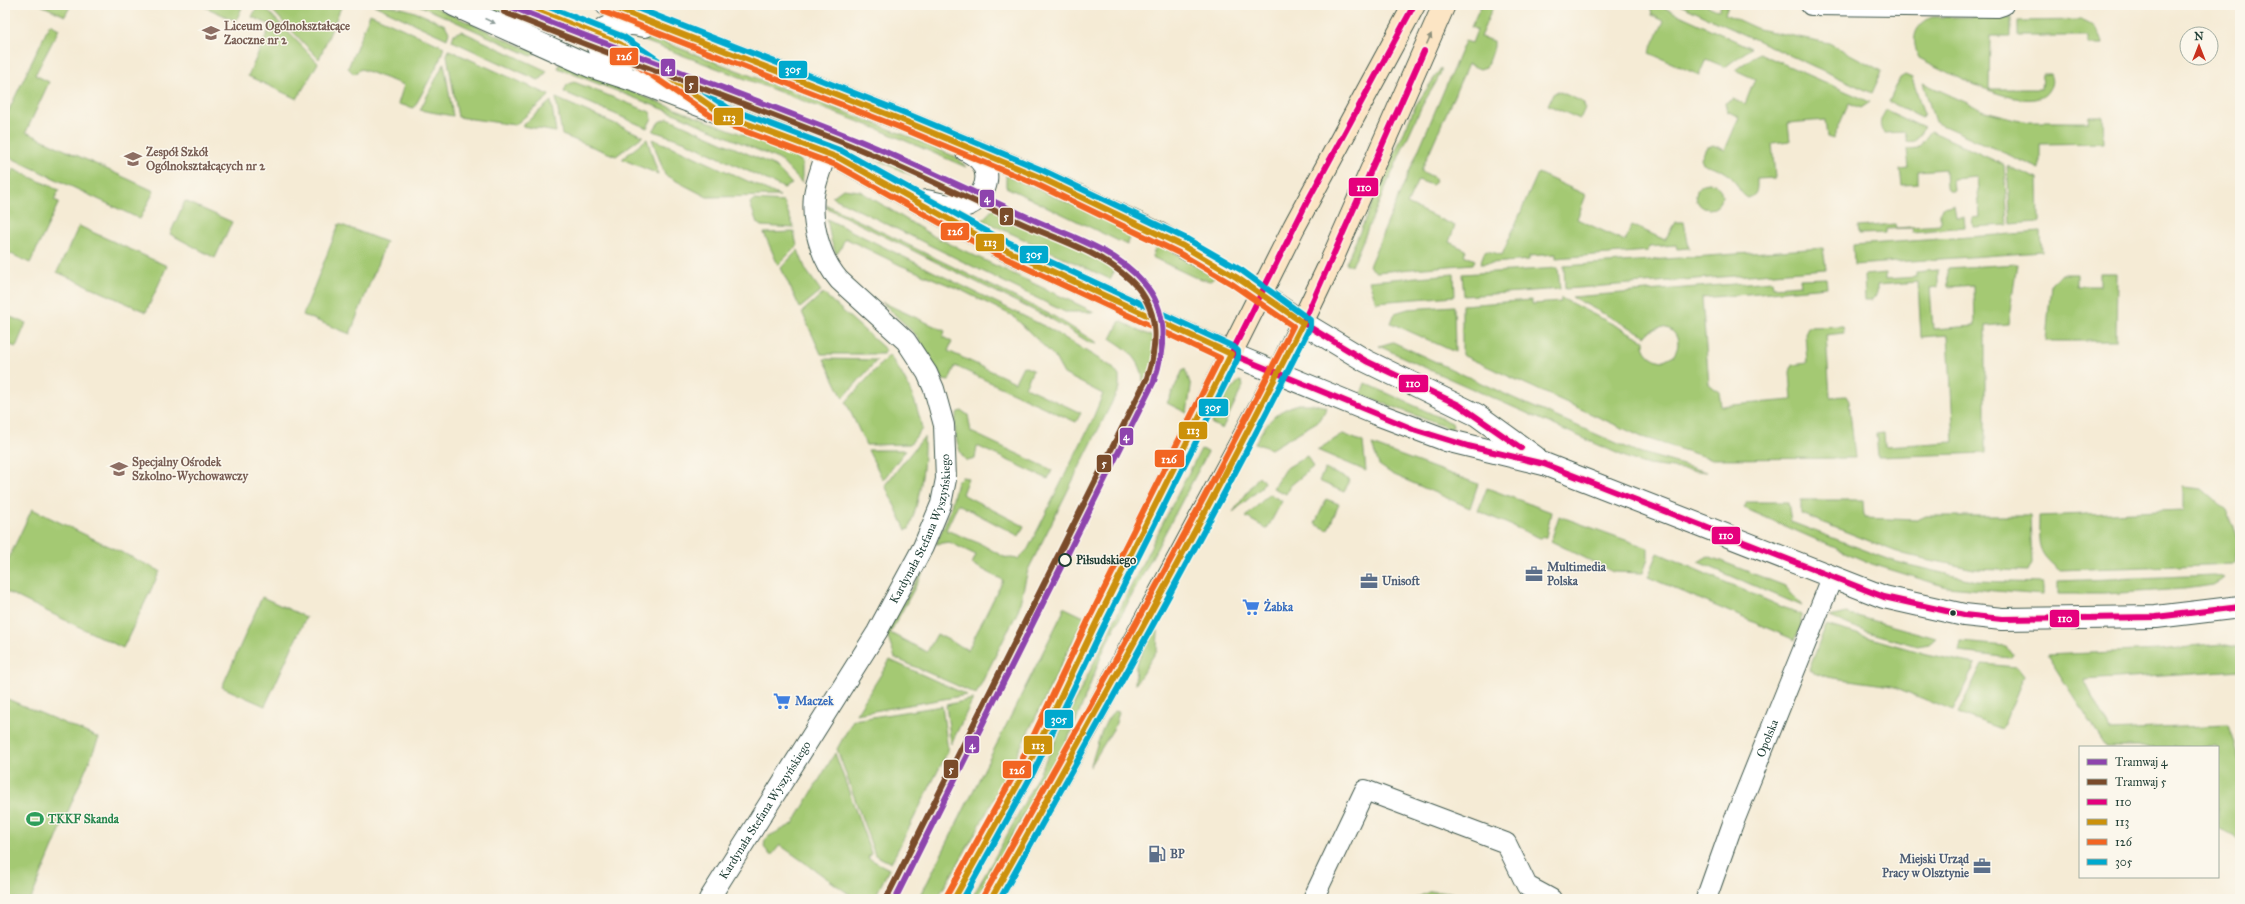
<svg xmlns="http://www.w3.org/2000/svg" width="2245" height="904" viewBox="0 0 2245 904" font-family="'IM FELL Great Primer',serif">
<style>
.green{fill:#a4c973;stroke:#628354}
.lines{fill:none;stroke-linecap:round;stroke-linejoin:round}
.minor-casing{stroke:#3f574c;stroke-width:22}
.tertiary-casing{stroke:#3f574c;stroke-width:24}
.secondary-casing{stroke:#3f574c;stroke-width:24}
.minor{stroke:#fff;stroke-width:20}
.tertiary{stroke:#fff;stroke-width:22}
.secondary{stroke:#fce5c4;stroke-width:22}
.bus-1-casing{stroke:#fbf7ec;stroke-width:9}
.bus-2-casing{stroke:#fbf7ec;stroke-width:9}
.bus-3-casing{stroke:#fbf7ec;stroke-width:9}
.bus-4-casing{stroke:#fbf7ec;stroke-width:9}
.bus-1{stroke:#e5007d;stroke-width:6}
.bus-2{stroke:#cc910a;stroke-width:6}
.bus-3{stroke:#f26522;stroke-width:6}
.bus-4{stroke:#00a9ce;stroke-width:6}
.tram-1-casing{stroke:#fbf7ec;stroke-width:9}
.tram-2-casing{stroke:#fbf7ec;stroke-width:9}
.tram-1{stroke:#8e44ad;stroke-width:6}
.tram-2{stroke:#7a4b2a;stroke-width:6}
.oneway{fill:#8f9e9a}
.oneway2{fill:#8e917c}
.stop-dot{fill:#fbf7ec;stroke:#1f3d34;stroke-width:2}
.bus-dot{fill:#1f3d34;stroke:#fbf7ec;stroke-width:1.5}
.labels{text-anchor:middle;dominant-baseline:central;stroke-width:3;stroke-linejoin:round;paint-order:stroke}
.education-label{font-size:12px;font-weight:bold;fill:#785e54;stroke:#fbf7ec;text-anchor:start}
.street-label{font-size:12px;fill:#1f3d34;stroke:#fbf7ec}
.stop-label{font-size:12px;font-weight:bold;fill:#1f3d34;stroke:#fbf7ec;text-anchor:start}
.service-label{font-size:12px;font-weight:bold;fill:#4e5e75;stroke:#fbf7ec;text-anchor:start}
.shop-label{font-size:12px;font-weight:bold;fill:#366cbe;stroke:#fbf7ec;text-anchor:start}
.leisure-label{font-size:12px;font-weight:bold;fill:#27864d;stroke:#fbf7ec;text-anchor:start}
.line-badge{stroke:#fbf7ec;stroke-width:1.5}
.badge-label{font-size:11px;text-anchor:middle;font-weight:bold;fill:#fff}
</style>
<rect width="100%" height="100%" fill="#fbf7ec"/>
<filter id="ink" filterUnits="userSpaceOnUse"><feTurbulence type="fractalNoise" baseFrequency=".025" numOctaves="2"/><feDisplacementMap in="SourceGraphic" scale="8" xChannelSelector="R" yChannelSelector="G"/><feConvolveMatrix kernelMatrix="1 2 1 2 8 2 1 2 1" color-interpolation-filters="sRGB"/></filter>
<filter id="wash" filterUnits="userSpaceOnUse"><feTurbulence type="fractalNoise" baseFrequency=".012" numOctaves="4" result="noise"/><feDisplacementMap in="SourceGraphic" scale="16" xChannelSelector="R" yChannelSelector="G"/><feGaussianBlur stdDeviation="0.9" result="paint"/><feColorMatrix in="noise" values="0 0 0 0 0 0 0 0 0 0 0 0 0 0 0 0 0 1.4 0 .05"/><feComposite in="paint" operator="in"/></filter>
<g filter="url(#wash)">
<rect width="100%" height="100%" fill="#f5ebd5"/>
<!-- green -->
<path class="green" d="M 41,5 L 71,5 L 65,16 Z
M 201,5 L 243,5 L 236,21 Z
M 258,5 L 262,5 L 318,63 L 297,99 L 248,76 L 271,25 L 252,17 Z
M 267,5 L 342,5 L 319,59 Z
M 374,5 C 403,5 419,13 445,25 L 449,32 L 447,39 Z
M 419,5 L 430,5 L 536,53 L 531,56 Z
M 479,5 L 492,5 L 547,28 L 545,35 Z
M 1481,5 L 1494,5 L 1480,37 L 1494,41 L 1494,47 L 1486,67 L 1480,69 L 1468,64 L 1421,171 L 1435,178 L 1436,182 L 1432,185 L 1418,180 L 1407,204 L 1455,226 L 1449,242 L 1466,250 L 1464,255 L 1475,260 L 1473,264 L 1376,272 L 1369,266 L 1465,41 L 1472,43 L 1477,30 L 1471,27 Z
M 1650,5 L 1658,5 L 1751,48 L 1725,67 L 1706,59 L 1699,75 L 1649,53 L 1664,21 L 1652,15 Z
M 1680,5 L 1706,5 L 1719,11 L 1721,5 L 1728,5 L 1725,14 L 1758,29 L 1829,43 L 1882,71 L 1872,93 Z
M 370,14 L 444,47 L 439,62 L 414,108 L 398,104 L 404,85 L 361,69 L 354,74 L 348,68 Z
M 1932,17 L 2011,17 L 2011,36 L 1990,36 L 1989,89 L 2041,89 L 2042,74 L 2050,74 C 2053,81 2052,85 2048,91 C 2031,119 1942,69 1919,58 C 1911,40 1913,26 1932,17 Z
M 2082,20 C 2092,22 2102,33 2103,44 L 2089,44 L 2089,36 L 2018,36 L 2018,21 Z
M 50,24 L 59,29 L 35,75 L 49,82 L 26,132 L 154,191 L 140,219 L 5,155 L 5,118 Z
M 461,31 L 547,71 L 542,78 L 538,80 L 452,41 L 454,34 Z
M 640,33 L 905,135 L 958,158 L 966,167 L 878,129 L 626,34 Z
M 449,50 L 549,95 L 548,97 L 515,125 L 458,117 L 447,55 Z
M 1759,53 L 1870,102 L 1861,108 L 1849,103 L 1833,139 L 1827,137 L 1825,120 L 1788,123 L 1790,141 L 1772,143 L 1775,178 L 1757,179 C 1757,189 1758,195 1748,198 C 1739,193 1738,185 1732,178 C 1726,170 1712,166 1703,164 L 1701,159 L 1706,148 L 1713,145 L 1725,150 L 1739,117 L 1727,111 L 1725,103 L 1733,99 L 1745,104 L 1755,79 L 1735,70 Z
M 444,63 L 453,116 L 420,110 Z
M 560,63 L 600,80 L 791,153 L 802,163 L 802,183 L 780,160 L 678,115 L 558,68 Z
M 1441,68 C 1443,75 1424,100 1420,110 C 1396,162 1374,214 1352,266 L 1346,263 L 1416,105 Z
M 1905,75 L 1912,78 L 1924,114 L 1922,118 L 1889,102 L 1900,78 Z
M 574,82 L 650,112 L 652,118 L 647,128 L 564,92 L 567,85 Z
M 1923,83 L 1985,111 L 2028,122 L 2088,122 L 2089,116 L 2103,116 L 2104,143 L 2040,144 L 2040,169 L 1935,122 Z
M 703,88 L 871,152 L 956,189 L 947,190 L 870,157 L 723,101 L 702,90 Z
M 1558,91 L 1583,102 L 1585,108 L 1580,119 L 1548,105 L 1553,94 Z
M 556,98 L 643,136 L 616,156 L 562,135 Z
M 551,101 L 556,132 L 522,126 Z
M 1886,110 L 1924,128 L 1915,141 L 1907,142 L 1905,132 L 1885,133 C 1877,125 1881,119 1886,110 Z
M 668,118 L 775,166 L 792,184 L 784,188 L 686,142 L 653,131 L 659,122 Z
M 1931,131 L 2004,165 L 2008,225 L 1973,227 L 1972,218 L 1980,217 L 1977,177 L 1953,179 L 1954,191 L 1949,191 L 1946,187 L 1945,169 L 1918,171 L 1918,184 L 1902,185 L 1900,169 L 1909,168 L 1907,149 L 1918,148 Z
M 647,139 L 658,174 L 622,159 Z
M 652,139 L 678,149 L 780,196 L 707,197 L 665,175 Z
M 2007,166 L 2038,179 L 2039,222 L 2011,224 Z
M 13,169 L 59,190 L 54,200 L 59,202 L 30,263 L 5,251 L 5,176 L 9,178 Z
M 1538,173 L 1586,195 L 1577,219 L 1625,241 L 1632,225 L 1665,240 L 1675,222 L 1684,222 L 1689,248 L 1677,249 L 1676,245 L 1649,247 L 1648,251 L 1556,258 L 1556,254 L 1529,256 L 1529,260 L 1480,264 L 1484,253 L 1487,251 L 1502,255 Z
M 1006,175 L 1133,232 L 1127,245 L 1006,187 Z
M1696 196a13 13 0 1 1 26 0a13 13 0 1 1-26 0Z
M 843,189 L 860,191 L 933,236 L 1094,312 L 1065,312 L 832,197 Z
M 753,200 L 784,202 L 794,228 L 761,226 L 757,223 L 750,203 Z
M 185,201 L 232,222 L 215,258 L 170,234 Z
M 827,205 L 1055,317 L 1097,343 L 1090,343 L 1053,320 L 827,208 Z
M 1954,205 L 1956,217 L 1964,217 L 1965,227 L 1913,232 L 1913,228 L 1886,229 L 1886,233 L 1859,234 L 1858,227 L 1895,224 L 1896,228 L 1940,225 L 1940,213 L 1942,207 Z
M 995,207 L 1095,255 L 1116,268 L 1110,279 L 982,220 Z
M 827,219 L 1050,329 L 1112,367 L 1119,376 L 1119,388 L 1028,570 L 1018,611 L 976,694 L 895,658 L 886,632 L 929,559 L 930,560 L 890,633 L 927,652 L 937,634 L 968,650 L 1003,580 L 972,564 L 976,555 L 949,542 L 936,544 L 949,514 L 957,482 L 962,477 L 968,478 L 962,494 L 1024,526 L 1019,536 L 958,504 L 946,530 L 981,544 L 1004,557 L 1018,559 L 1028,549 L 1091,423 L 1103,394 L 1064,374 L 1054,356 L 1013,316 L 961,290 L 900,265 L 845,238 L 840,250 L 836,254 L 831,240 Z
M 339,224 L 386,242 L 350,334 L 303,315 Z
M 79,226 L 167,266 L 146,312 L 57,272 Z
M 794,232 L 797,246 L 778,265 L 764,233 Z
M 2041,232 L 2042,252 L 1854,265 L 1853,245 Z
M 1158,242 L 1213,276 L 1213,279 L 1210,281 L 1194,277 L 1152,257 Z
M 1823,248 L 1826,269 L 1565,289 L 1564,266 Z
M 798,250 L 806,270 L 821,291 L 800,308 L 781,268 Z
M 2017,264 L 2008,324 L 1985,326 L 1985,453 L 1878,457 L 1876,434 L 1884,433 L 1885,446 L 1954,442 L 1948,335 L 1921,337 L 1918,282 L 1877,285 L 1877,293 L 1872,300 L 1865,300 L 1864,275 L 1886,273 L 1886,279 L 1916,277 L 1916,272 L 1938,270 L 1938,287 L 1930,288 L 1933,329 L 1975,326 L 1974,285 L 1948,287 L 1947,268 Z
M 1558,268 L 1560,289 L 1464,296 L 1462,274 Z
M 2100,273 L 2117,273 L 2116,341 L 2046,341 L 2051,284 L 2062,274 L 2077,274 L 2077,286 L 2100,286 Z
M 1454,274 L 1455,296 L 1376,302 L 1369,281 Z
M 1826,278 L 1827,287 L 1702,298 L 1709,384 L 1719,392 L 1721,406 L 1792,400 L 1790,372 L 1792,365 L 1807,363 L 1805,333 L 1808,327 L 1843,326 L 1844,333 L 1826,335 L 1830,397 L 1846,396 L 1849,401 L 1855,458 L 1712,459 L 1642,437 L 1462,355 L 1462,305 L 1532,300 L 1532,304 L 1561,302 L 1561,298 L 1644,340 C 1643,352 1651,359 1662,361 L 1674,355 C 1688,334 1661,316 1646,336 L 1572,297 L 1772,281 L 1773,287 L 1801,285 L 1800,279 Z
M 823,293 L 886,350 L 883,354 L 821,354 L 802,312 Z
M 882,302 L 945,331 L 943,337 L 952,342 L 948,351 L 1015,382 L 1023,366 L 1033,370 L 1025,387 L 1081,413 L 1076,422 L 955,366 L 949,381 L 943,380 L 916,335 Z
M 1454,306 L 1455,352 L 1391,323 L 1395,313 L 1408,309 Z
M 5,315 L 26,323 L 16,347 L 5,343 Z
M 1120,321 L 1157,339 L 1156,357 L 1142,392 C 1147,365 1131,351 1111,339 Z
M 1393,342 L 1522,402 L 1635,451 L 1707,472 L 1648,465 L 1630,459 L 1439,374 L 1379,346 Z
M 889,355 C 906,378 917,401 922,429 L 910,444 L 866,445 L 846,402 Z
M 824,359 L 877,360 L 843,398 Z
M 1185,369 L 1191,386 L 1187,413 L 1167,403 L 1183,370 Z
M 1239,381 L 1242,382 L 1243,386 L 1222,429 L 1211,423 L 1227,394 Z
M 1365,383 L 1452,423 L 1453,427 L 1450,429 L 1361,394 Z
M 1299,404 L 1314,404 L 1327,407 L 1320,420 L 1271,449 L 1255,443 C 1266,423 1276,410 1299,404 Z
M 962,411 L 968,415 L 971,432 L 1052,470 L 1048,479 L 977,446 L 975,459 L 967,461 C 957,454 951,422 958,412 Z
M 1343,434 L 1363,442 L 1366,471 L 1317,450 Z
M 924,437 C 925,470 920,498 909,529 L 906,530 L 885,485 Z
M 1372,445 L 1478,484 L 1470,508 L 1392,474 L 1379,465 Z
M 1201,449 L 1208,452 L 1106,644 L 1072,731 L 976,899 L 971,899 C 1020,816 1061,730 1103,644 C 1134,578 1168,513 1201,449 Z
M 868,450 L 906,450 L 883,480 Z
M 1307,456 L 1313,467 L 1290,486 L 1286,494 L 1273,488 L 1285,469 Z
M 1325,469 L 1350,480 L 1344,492 L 1319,481 Z
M 1259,476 L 1264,482 L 1260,489 L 1233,512 Z
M 2183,487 L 2202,489 L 2226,510 L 2238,540 L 2235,564 L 2059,570 C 2035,551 2039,544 2039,516 L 2183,510 Z
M 1487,488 L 1551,512 L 1546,537 L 1540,538 L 1478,511 Z
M 1269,494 L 1282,501 L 1267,529 L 1246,517 Z
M 1326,499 L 1339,504 L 1328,530 L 1315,524 Z
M 1801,500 L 1863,500 L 1864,518 L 1917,520 L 1926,516 L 2030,516 L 2032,563 L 2028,571 L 1974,569 L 1902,554 L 1801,514 Z
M 1747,502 L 1788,502 L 1791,522 L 1896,562 L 1976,581 L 2043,583 L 2043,595 L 1947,587 L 1872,564 L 1744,508 Z
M 32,509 L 160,571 L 123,648 L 5,591 L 5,566 Z
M 1559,516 L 1648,548 L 1648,559 L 1643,573 L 1613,572 L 1551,541 Z
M 1658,553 L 1801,615 L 1801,628 L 1795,640 L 1648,577 Z
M 1708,556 L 1785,586 L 1802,606 L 1698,562 Z
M 2214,575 L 2225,578 L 2213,585 L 2184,589 L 2105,594 L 2058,594 L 2058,581 Z
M 262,597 L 306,617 L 265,706 L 222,687 Z
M 1063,607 L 1084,617 L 1081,626 L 1080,626 C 1035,719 991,811 937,899 L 919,899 L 1063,612 Z
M 1846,613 L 1936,638 L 1929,644 L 1917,646 L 1864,631 L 1830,617 Z
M 1826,625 L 1926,654 L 1975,664 L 1953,711 L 1892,686 L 1827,677 L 1809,670 Z
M 1154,629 L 1158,632 L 1157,650 L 1135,685 L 1136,665 Z
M 1961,642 L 2006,646 L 2013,655 L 2010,658 L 1959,652 Z
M 2222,644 L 2240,648 L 2240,670 L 2084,680 L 2110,730 L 2228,725 L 2240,763 L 2240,841 L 2233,835 L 2218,828 L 2218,747 L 2106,747 L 2047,655 L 2159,650 Z
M 890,660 L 967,695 L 856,714 Z
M 1982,664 L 2017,667 L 2024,676 L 2002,729 L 1958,713 Z
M 5,698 L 99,738 L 31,899 L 5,899 Z
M 973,699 L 951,744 L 946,705 Z
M 942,706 L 948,751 L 891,863 L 875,855 L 837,749 L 853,720 Z
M 1115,711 L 1119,712 L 1115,726 L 1090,767 C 1095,754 1103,718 1115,711 Z
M 835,753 L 871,853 L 868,858 L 889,869 L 874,899 L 856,899 L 780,845 L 771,856 L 764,847 L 765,840 L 769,836 L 793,824 Z
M 1429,892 L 1450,892 L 1463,899 L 1414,899 Z"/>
</g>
<g filter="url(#ink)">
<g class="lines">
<!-- minor casing -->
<g class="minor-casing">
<g id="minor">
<path d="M 1811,5 L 1997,7 L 2003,5"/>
<path id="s1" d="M 709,899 L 877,632 L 923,547 L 941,504 L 946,479 L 944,425 L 934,389 L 927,373 L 906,341 L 839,280 C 820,258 811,224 814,195 C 816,181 822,167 826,153"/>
<path d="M 1313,899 L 1365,790 L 1506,843 L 1527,886 L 1551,899"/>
<path id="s2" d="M 1706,899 L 1732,826 L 1832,578"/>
</g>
</g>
<!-- tertiary casing -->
<g class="tertiary-casing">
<path id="tertiary" d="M 454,5 L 590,66 L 636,81 L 839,158 L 995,245 L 1231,354 L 1377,414 L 1446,440 L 1544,464 L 1884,597 L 1964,615 L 2002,619 L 2156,617 L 2240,607
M 607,5 L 902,120 L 1039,177 L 1158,233 L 1236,277 L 1303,323 L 1366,361 L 1477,415 L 1535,457
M 622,72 C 576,42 599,16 645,26
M 926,201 C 937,203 952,208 963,206 C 982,202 992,180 983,164 C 979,157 973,154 966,150"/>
</g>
<!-- secondary casing -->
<g class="secondary-casing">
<path id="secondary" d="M 954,899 L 1027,768 L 1094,627 L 1294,227 L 1414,5
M 991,899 L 1091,721 L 1278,373 L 1330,264 L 1444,5"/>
</g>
<!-- minor -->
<use href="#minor" class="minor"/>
<!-- tertiary -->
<use href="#tertiary" class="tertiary"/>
<!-- secondary -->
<use href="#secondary" class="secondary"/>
<!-- bus-1 casing -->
<g class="bus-1-casing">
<path id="bus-1" d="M 1303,323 L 1366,361 L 1459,405 L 1521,448
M 1303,323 L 1424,51
M 1231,354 L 1413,429 L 1468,446 L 1544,464 L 1884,597 L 1964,615 L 2002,619 L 2156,617 L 2240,607
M 1231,354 L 1307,202 L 1414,5"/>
</g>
<!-- bus-2 casing -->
<g class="bus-2-casing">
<path id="bus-2" d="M 523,5 L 620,44 L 724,115 L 839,158 L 995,245 L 1231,354 L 1094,627 L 1027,768 L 954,899
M 607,5 L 902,120 L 1039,177 L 1183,246 L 1236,277 L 1303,323 C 1205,518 1098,709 991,899"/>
</g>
<!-- bus-3 casing -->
<g class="bus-3-casing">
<path id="bus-3" d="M 520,12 L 616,51 L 720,122 L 836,165 L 992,252 L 1220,358 L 1087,623 L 1020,764 L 947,895
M 604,12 L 899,127 L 1036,184 L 1179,253 L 1232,284 L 1293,326 C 1196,519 1090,707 984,895"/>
</g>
<!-- bus-4 casing -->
<g class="bus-4-casing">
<path id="bus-4" d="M 544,5 L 624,37 L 728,108 L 842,151 L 999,238 L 1234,347 L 1238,351 L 1238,358 L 1101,631 L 1034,771 L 963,899
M 629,5 L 905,113 L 1042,170 L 1187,239 L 1241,270 L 1310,320 L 1310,327 C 1213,521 1106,710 1000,899"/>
</g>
<!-- bus-1 -->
<use href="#bus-1" class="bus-1"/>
<!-- bus-2 -->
<use href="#bus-2" class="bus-2"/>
<!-- bus-3 -->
<use href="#bus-3" class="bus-3"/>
<!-- bus-4 -->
<use href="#bus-4" class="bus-4"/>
<!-- tram-1 casing -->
<g class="tram-1-casing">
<path id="tram-1" d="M 507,5 C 624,52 743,94 860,141 C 916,164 970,191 1025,216 C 1065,235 1114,248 1143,282 C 1169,311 1165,347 1154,381 L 895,899"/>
</g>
<!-- tram-2 casing -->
<g class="tram-2-casing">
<path id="tram-2" d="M 504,12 C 621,60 742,101 859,149 C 914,172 967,198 1021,223 C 1060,241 1109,254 1138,288 C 1160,315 1157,347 1147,378 L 888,895"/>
</g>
<!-- tram-1 -->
<use href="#tram-1" class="tram-1"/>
<!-- tram-2 -->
<use href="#tram-2" class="tram-2"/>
</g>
<!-- one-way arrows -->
<defs><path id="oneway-solid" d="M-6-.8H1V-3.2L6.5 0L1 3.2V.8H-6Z"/></defs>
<use class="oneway" href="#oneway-solid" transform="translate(490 21) rotate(24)"/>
<use class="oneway2" href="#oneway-solid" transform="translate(1429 39) rotate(-66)"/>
</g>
<!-- icons -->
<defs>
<g id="school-bare" transform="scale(1.38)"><path d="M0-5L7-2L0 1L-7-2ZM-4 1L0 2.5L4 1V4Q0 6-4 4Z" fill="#8d6e63" stroke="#fbf7ec" stroke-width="2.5" paint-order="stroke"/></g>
<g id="office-bare" transform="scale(1.38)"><path d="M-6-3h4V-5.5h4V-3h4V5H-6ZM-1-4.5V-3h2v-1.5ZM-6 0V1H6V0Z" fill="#5c6f8a" stroke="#fbf7ec" stroke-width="2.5" paint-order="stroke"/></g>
<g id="supermarket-bare" transform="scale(1.38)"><path d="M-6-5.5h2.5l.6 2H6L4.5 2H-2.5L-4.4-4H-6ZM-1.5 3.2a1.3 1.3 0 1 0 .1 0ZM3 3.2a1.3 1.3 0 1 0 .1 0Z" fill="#3f7fe0" stroke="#fbf7ec" stroke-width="2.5" paint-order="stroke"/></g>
<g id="stadium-bare" transform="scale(1.38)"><path d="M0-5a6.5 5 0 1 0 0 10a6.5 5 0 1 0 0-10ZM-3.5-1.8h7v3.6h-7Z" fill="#2e9e5b" stroke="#fbf7ec" stroke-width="2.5" paint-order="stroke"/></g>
<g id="fuel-bare" transform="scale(1.38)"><path d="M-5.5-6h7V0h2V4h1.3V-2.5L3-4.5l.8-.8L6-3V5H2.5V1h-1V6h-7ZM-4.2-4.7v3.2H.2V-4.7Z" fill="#5c6f8a" stroke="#fbf7ec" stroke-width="2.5" paint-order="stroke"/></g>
</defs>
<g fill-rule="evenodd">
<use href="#school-bare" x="211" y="33"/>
<use href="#school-bare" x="133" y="159"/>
<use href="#school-bare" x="119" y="469"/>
<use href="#office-bare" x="1534" y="574"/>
<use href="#office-bare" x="1369" y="581"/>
<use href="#supermarket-bare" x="1251" y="607"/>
<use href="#supermarket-bare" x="782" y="701"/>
<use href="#stadium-bare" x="35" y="819"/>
<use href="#fuel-bare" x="1157" y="854"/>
<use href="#office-bare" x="1982" y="866"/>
</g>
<!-- markers -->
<circle class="stop-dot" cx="1065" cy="560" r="6"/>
<circle class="bus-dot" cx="1953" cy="613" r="3.5"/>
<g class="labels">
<!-- education labels -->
<g class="education-label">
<text x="224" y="26">Liceum Ogólnokształcące<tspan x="224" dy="14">Zaoczne nr 2</tspan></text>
<text x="146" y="152">Zespół Szkół<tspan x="146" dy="14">Ogólnokształcących nr 2</tspan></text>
<text x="132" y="462">Specjalny Ośrodek<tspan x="132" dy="14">Szkolno-Wychowawczy</tspan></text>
</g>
<!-- street labels -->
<g class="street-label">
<text stroke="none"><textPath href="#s1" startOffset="429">Kardynała Stefana Wyszyńskiego</textPath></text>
<text stroke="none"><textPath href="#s2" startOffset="172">Opolska</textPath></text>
<text stroke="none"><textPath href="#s1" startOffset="105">Kardynała Stefana Wyszyńskiego</textPath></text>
</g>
<!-- stop labels -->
<g class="stop-label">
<text x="1076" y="560">Piłsudskiego</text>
</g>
<!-- service labels -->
<g class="service-label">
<text x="1547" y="567">Multimedia<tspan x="1547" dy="14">Polska</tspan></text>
<text x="1382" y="581">Unisoft</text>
<text x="1170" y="854">BP</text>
<text x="1969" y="859" text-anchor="end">Miejski Urząd<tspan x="1969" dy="14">Pracy w Olsztynie</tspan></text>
</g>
<!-- shop labels -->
<g class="shop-label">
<text x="1264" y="607">Żabka</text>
<text x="795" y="701">Maczek</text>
</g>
<!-- leisure labels -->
<g class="leisure-label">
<text x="48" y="819">TKKF Skanda</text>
</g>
</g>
<g class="line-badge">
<rect x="609" y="47" width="30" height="19" rx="4" fill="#f26522"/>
<rect x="660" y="58" width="16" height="19" rx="4" fill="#8e44ad"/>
<rect x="778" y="60" width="30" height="19" rx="4" fill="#00a9ce"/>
<rect x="684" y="75" width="15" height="19" rx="4" fill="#7a4b2a"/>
<rect x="713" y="107" width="31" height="19" rx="4" fill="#cc910a"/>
<rect x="1348" y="177" width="31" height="20" rx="4" fill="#e5007d"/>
<rect x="979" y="189" width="16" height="19" rx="4" fill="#8e44ad"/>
<rect x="999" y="207" width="15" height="19" rx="4" fill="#7a4b2a"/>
<rect x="940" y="222" width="30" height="19" rx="4" fill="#f26522"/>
<rect x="975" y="233" width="30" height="19" rx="4" fill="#cc910a"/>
<rect x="1019" y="245" width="30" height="19" rx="4" fill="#00a9ce"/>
<rect x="1398" y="374" width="31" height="19" rx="4" fill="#e5007d"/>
<rect x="1198" y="398" width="31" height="19" rx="4" fill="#00a9ce"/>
<rect x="1178" y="421" width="30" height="19" rx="4" fill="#cc910a"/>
<rect x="1119" y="427" width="15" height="19" rx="4" fill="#8e44ad"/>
<rect x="1154" y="449" width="31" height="19" rx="4" fill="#f26522"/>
<rect x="1096" y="454" width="16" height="19" rx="4" fill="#7a4b2a"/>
<rect x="1711" y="526" width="30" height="19" rx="4" fill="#e5007d"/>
<rect x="2049" y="609" width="31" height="19" rx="4" fill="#e5007d"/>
<rect x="1044" y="709" width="30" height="20" rx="4" fill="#00a9ce"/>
<rect x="964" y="735" width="16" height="19" rx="4" fill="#8e44ad"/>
<rect x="1023" y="735" width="30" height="20" rx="4" fill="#cc910a"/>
<rect x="943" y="759" width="16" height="20" rx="4" fill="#7a4b2a"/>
<rect x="1002" y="760" width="30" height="19" rx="4" fill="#f26522"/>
</g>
<g class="badge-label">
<text x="624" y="60">126</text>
<text x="668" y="71">4</text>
<text x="793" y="73">305</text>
<text x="691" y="88">5</text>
<text x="729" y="121">113</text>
<text x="1364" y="191">110</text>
<text x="987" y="202">4</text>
<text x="1006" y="220">5</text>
<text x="955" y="235">126</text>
<text x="990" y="246">113</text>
<text x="1034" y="258">305</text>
<text x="1413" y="387">110</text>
<text x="1213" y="411">305</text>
<text x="1193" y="434">113</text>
<text x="1126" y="440">4</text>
<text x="1169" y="463">126</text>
<text x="1104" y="467">5</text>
<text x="1726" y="539">110</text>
<text x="2065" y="622">110</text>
<text x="1059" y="723">305</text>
<text x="972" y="749">4</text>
<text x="1038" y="749">113</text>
<text x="951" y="773">5</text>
<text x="1017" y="774">126</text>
</g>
<!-- margin -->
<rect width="2245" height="904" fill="none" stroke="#fbf7ec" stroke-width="20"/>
<!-- legend -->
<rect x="2079" y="746" width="140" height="132" fill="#fbf7ec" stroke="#a3ada2"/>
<rect x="2087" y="759" width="20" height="6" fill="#8e44ad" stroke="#a3ada2"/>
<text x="2115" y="766" font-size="12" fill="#1f3d34">Tramwaj 4</text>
<rect x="2087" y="779" width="20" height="6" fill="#7a4b2a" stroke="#a3ada2"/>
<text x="2115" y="786" font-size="12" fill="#1f3d34">Tramwaj 5</text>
<rect x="2087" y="799" width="20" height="6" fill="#e5007d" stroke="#a3ada2"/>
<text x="2115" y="806" font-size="12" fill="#1f3d34">110</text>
<rect x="2087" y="819" width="20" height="6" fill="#cc910a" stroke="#a3ada2"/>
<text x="2115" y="826" font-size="12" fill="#1f3d34">113</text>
<rect x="2087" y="839" width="20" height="6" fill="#f26522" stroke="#a3ada2"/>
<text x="2115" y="846" font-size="12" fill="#1f3d34">126</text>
<rect x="2087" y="859" width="20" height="6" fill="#00a9ce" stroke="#a3ada2"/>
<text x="2115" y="866" font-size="12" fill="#1f3d34">305</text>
<!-- north arrow -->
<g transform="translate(2199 46)"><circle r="19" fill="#fbf7ec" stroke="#a3ada2"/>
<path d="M0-3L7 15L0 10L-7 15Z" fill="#c8321e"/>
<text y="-6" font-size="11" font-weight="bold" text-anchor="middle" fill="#1f3d34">N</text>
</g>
</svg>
